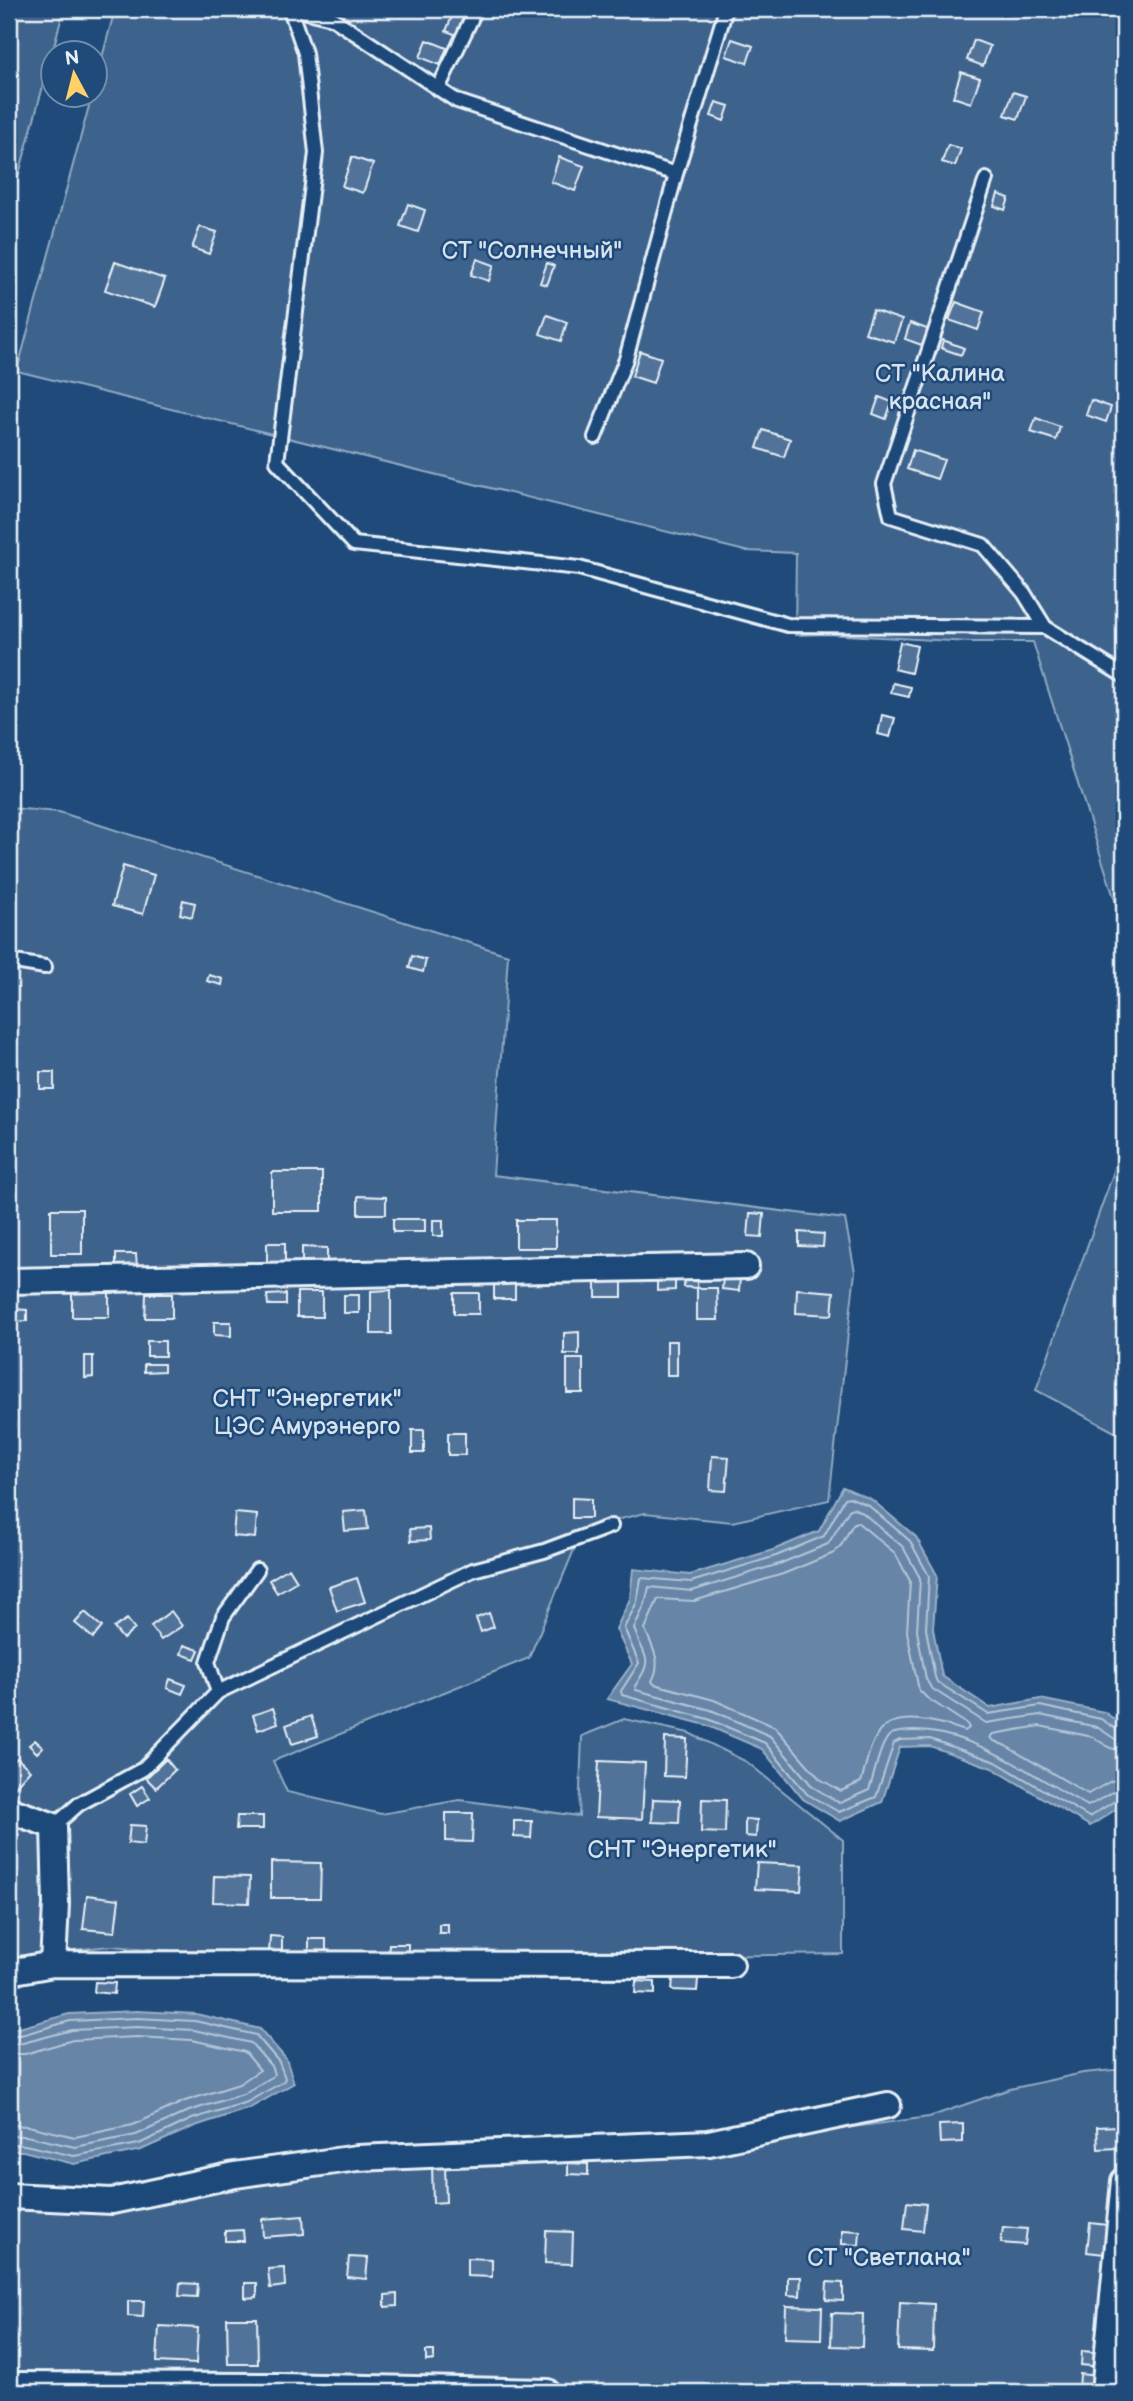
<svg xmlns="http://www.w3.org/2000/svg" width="1133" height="2401" viewBox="0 0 1133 2401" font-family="'Balsamiq Sans',sans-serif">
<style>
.green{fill:#3c628c;stroke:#92aac2;stroke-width:2}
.water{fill:#6685a7;stroke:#9ab0c7;stroke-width:2}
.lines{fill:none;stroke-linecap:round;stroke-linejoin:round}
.shore{stroke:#b4c6d8;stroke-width:2}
.building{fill:#517399;stroke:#e8f1f8;stroke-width:2}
.lane-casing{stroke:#e8f1f8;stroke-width:18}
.street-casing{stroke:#e8f1f8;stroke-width:30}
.lane{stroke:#1f4a7a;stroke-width:12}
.street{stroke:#1f4a7a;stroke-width:24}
.labels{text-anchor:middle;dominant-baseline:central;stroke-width:5;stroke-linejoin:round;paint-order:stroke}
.park-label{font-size:24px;fill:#d7e3ed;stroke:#1f4a7a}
</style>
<rect width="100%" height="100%" fill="#1f4a7a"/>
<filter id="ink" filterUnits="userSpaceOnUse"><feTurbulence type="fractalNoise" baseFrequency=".0143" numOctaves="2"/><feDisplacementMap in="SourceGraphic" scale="14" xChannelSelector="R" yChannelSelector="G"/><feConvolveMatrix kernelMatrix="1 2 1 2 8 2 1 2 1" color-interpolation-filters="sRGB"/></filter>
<g filter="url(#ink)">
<!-- green -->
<path class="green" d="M 9,9 L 64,9 L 9,211 Z
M 115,9 L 1124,9 L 1124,929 L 1033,642 L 970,642 L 827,634 L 795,635 L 796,553 L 745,551 L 17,371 L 92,95 L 94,94 L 95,84 Z
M 9,808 L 59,812 L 508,955 L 493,1175 L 845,1219 L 855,1272 L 829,1500 L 732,1522 L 645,1513 L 583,1528 L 529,1658 L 273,1761 L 287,1792 L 381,1814 L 460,1800 L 579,1816 L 582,1736 L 624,1719 L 689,1733 L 747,1762 L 843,1840 L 843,1954 L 619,1957 L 229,1955 L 110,1946 L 37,1954 L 9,1961 Z
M 1124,1121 L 1124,1437 L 1036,1390 L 1114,1171 Z
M 1124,2069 L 1124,2392 L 9,2392 L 9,2204 L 138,2206 L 205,2195 L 286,2173 L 808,2133 L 929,2117 L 1010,2089 L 1083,2073 Z"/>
<!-- water -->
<path class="water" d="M 843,1487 L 871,1499 L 916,1537 L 937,1575 L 933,1629 L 942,1676 L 990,1708 L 1040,1699 L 1104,1712 L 1124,1726 L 1124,1804 L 1090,1826 L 992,1768 L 930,1746 L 900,1747 L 882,1802 L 840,1821 L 803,1799 L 762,1749 L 706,1725 L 607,1699 L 632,1664 L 616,1629 L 630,1599 L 633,1569 L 690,1575 L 773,1550 L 819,1531 Z
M 137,2011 L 196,2014 L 260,2029 L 286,2059 L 294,2083 L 250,2108 L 195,2126 L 141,2150 L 74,2164 L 23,2151 L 9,2151 L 9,2028 L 19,2028 L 69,2014 Z"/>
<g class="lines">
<!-- shore -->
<path class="shore" d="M 857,1522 L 895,1553 L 910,1581 L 907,1632 L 919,1690 L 927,1698 L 967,1724 L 969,1728 L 965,1731 C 942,1723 893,1708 877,1735 C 868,1748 866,1767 861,1782 L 841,1791 L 820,1779 L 775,1727 L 714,1700 L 654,1684 L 652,1681 C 663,1661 652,1648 645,1629 L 658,1599 L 694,1601 L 783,1574 L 834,1553 L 842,1544 L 853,1524 Z
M 1124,1732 L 1119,1731 L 1101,1719 L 1040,1706 L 988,1714 L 937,1682 L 935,1677 L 926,1629 L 929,1576 L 910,1541 L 868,1505 L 849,1497 L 845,1498 L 824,1536 L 776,1556 L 691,1582 L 641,1578 L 637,1602 L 624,1628 L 639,1663 L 621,1691 L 622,1695 L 708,1719 L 765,1743 L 807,1794 L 839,1812 L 876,1797 L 894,1743 L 900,1740 L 930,1739 L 996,1762 L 1089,1817 L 1118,1799 L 1124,1798
M 1124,1740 L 1115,1739 L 1097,1727 L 1040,1715 L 986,1723 L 931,1688 L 926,1679 L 917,1631 L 920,1578 L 903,1547 L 863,1513 L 853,1508 L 849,1510 L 828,1544 L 779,1564 L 692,1591 L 649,1587 L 645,1604 L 634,1628 C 643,1658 656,1656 635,1686 L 636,1690 L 711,1710 L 770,1736 L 813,1787 L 840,1803 L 869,1790 C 874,1777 880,1743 890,1735 C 896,1731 904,1732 911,1731 C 973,1729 1036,1778 1088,1806 L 1115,1791 L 1124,1789
M 1124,1751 L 1110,1748 L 1093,1737 L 1040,1726 L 993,1734 L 990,1737 L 992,1740 L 1006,1746 L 1088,1794 L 1111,1781 L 1124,1779
M 9,2035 L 21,2035 L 70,2021 L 137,2018 L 195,2021 L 256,2035 L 279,2062 L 285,2078 L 283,2082 L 247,2102 L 192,2119 L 139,2144 L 74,2156 L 25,2145 L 9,2144
M 9,2044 L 23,2043 L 72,2030 L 137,2027 L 194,2030 L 251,2043 L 271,2066 L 274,2074 L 272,2077 L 243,2094 L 189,2111 L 136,2135 L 75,2147 L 26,2136 L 9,2136
M 9,2054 L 25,2054 L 73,2040 L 137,2037 L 192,2040 L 245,2052 L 260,2070 L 239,2084 L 185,2101 L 133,2125 L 75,2137 L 28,2126 L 9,2125"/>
</g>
<!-- building -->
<path class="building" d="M 455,9 L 467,11 L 457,35 L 446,31 Z
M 732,39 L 753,46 L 747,63 L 726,56 Z
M 427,40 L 447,48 L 440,65 L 420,57 Z
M 974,40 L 990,46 L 983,66 L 967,60 Z
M 961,72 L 980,78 L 971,103 L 953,97 Z
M 1013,92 L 1026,96 L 1018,119 L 1005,115 Z
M 716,102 L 729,106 L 724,121 L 711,116 Z
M 948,145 L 961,149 L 955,166 L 942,162 Z
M 352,157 L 373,164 L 363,193 L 342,186 Z
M 559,157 L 584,166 L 575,191 L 551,182 Z
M 998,194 L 1009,198 L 1005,210 L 994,206 Z
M 408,204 L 425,210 L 418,232 L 400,226 Z
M 200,227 L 217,232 L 209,254 L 192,248 Z
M 477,259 L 494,265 L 489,281 L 471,275 Z
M 115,262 L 165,279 L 155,307 L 105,290 Z
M 547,263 L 554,266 L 547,285 L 540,283 Z
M 956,302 L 984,312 L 978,330 L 949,320 Z
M 873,310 L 902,320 L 894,342 L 865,333 Z
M 547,315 L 567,322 L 561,341 L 540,334 Z
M 910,323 L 933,331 L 927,347 L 905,339 Z
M 943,340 L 964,348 L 961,355 L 941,348 Z
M 640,351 L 661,358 L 653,383 L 632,376 Z
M 879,397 L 892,402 L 886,419 L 873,414 Z
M 1091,400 L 1111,407 L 1106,422 L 1086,415 Z
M 1036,418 L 1060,427 L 1056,440 L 1031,432 Z
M 763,430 L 790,439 L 784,457 L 757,448 Z
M 913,450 L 944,460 L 937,479 L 907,469 Z
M 900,642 L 917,646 L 911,673 L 894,669 Z
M 893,683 L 911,687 L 909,697 L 891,693 Z
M 882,715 L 895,718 L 890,737 L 878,734 Z
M 123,866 L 154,875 L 143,914 L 112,906 Z
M 183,900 L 195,903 L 192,917 L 180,914 Z
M 412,956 L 426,960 L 423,972 L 409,968 Z
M 209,975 L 223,979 L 222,985 L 207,981 Z
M 40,1072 L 54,1072 L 54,1089 L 40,1089 Z
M 272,1172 L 322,1172 L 322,1211 L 272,1211 Z
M 358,1196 L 386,1197 L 386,1214 L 358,1214 Z
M 51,1209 L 82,1209 L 82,1254 L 51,1254 Z
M 750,1213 L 764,1214 L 762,1237 L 748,1236 Z
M 393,1219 L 425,1219 L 425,1232 L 393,1232 Z
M 433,1220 L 443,1220 L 443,1236 L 433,1236 Z
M 516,1220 L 556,1220 L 556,1248 L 516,1248 Z
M 799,1232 L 824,1234 L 823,1247 L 799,1246 Z
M 9,1237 L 14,1237 L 14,1263 L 9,1263 Z
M 267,1243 L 285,1243 L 285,1266 L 267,1266 Z
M 302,1247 L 327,1248 L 327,1267 L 302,1267 Z
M 116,1254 L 136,1254 L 137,1268 L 116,1268 Z
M 685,1273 L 698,1274 L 697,1288 L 684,1287 Z
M 657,1275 L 675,1275 L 675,1290 L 657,1291 Z
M 723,1275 L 740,1276 L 739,1291 L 722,1289 Z
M 596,1282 L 622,1282 L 622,1297 L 596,1297 Z
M 494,1284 L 515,1284 L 515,1299 L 494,1299 Z
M 697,1288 L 717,1288 L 718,1320 L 697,1320 Z
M 797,1289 L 834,1292 L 832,1315 L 796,1313 Z
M 391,1290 L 391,1334 L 371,1334 L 371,1291 Z
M 72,1291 L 109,1291 L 109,1317 L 72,1317 Z
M 297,1292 L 322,1292 L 322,1317 L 297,1317 Z
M 454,1293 L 479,1293 L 479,1314 L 454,1314 Z
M 146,1294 L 172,1294 L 172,1318 L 145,1318 Z
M 286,1294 L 286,1305 L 268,1305 L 267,1295 Z
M 344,1295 L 359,1295 L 359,1313 L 344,1313 Z
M 13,1309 L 27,1310 L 27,1321 L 13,1322 Z
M 214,1322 L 231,1322 L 231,1336 L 214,1335 Z
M 579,1332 L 579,1354 L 564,1354 L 564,1333 Z
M 147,1341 L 165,1341 L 165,1356 L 147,1356 Z
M 667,1341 L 677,1341 L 677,1375 L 667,1375 Z
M 85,1356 L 93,1356 L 93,1377 L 85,1378 Z
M 567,1359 L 583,1359 L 583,1393 L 567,1393 Z
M 144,1364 L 164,1364 L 164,1371 L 144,1372 Z
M 412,1430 L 424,1430 L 424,1453 L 412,1453 Z
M 448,1433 L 465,1433 L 465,1455 L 448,1455 Z
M 712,1456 L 729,1457 L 726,1491 L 710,1490 Z
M 572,1498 L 591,1499 L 591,1518 L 572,1518 Z
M 366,1510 L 368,1529 L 345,1531 L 343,1512 Z
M 235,1513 L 257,1515 L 255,1538 L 233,1536 Z
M 429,1528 L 430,1540 L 411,1541 L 410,1529 Z
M 289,1568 L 297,1581 L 277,1593 L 269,1580 Z
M 357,1578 L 365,1602 L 337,1611 L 329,1587 Z
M 171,1611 L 182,1626 L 161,1640 L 151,1626 Z
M 85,1612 L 102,1627 L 93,1638 L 75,1623 Z
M 489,1613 L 494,1627 L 481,1632 L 476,1618 Z
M 127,1619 L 135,1629 L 123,1639 L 114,1628 Z
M 184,1645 L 199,1650 L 195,1659 L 181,1654 Z
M 170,1679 L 186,1685 L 182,1694 L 167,1688 Z
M 273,1708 L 278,1723 L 258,1730 L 253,1715 Z
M 311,1716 L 318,1736 L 292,1744 L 286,1725 Z
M 665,1738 L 687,1739 L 685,1777 L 664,1776 Z
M 35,1740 L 43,1747 L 37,1753 L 29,1745 Z
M 17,1758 L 30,1770 L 13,1789 L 9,1785 L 9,1766 Z
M 166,1759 L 175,1770 L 156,1788 L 146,1778 Z
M 599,1761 L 645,1763 L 642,1819 L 596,1817 Z
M 142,1786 L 150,1798 L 137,1806 L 130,1794 Z
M 653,1799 L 680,1800 L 679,1823 L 652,1822 Z
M 702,1799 L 726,1800 L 725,1833 L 701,1832 Z
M 446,1813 L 473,1813 L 472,1842 L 446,1841 Z
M 237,1816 L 263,1816 L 263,1829 L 236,1829 Z
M 745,1819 L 757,1820 L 756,1837 L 745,1836 Z
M 514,1821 L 532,1821 L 531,1838 L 514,1837 Z
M 130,1825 L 146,1826 L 144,1845 L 128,1843 Z
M 9,1832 L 19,1835 L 15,1847 L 9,1845 Z
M 271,1862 L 321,1863 L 320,1898 L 271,1898 Z
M 757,1863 L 803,1865 L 801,1891 L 755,1889 Z
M 214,1876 L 250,1877 L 249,1903 L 213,1902 Z
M 87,1895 L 119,1899 L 115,1932 L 83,1929 Z
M 439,1924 L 448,1924 L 448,1933 L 439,1933 Z
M 270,1936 L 282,1937 L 282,1953 L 269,1953 Z
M 309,1939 L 326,1939 L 326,1955 L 309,1954 Z
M 389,1944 L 408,1944 L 408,1956 L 388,1956 Z
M 673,1978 L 698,1979 L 697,1991 L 672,1990 Z
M 636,1981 L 655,1982 L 655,1994 L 635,1993 Z
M 95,1982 L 115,1983 L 114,1994 L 94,1992 Z
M 963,2124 L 963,2142 L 940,2143 L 939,2125 Z
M 1117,2126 L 1118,2148 L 1098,2149 L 1097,2127 Z
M 568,2163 L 588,2164 L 588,2175 L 568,2174 Z
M 432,2165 L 445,2165 L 446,2202 L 433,2203 Z
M 907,2202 L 926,2204 L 923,2231 L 904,2229 Z
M 303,2216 L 304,2234 L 263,2237 L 262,2219 Z
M 1090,2223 L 1116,2226 L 1113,2255 L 1087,2252 Z
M 1003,2227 L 1027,2229 L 1025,2245 L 1001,2243 Z
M 243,2230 L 244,2241 L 225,2241 L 225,2231 Z
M 842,2230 L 860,2231 L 859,2245 L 842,2244 Z
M 546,2231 L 573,2232 L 572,2264 L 545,2263 Z
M 349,2257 L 368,2258 L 366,2279 L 347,2277 Z
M 467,2258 L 492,2259 L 492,2277 L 467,2276 Z
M 284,2268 L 285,2286 L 270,2288 L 268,2269 Z
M 788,2277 L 801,2277 L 800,2296 L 788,2295 Z
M 827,2282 L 843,2283 L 843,2301 L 826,2300 Z
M 180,2283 L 198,2284 L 197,2297 L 179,2296 Z
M 245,2283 L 257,2283 L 257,2297 L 245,2298 Z
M 397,2294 L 397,2306 L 385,2307 L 385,2295 Z
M 128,2301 L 144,2301 L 143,2317 L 128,2316 Z
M 900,2302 L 934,2304 L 933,2351 L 898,2350 Z
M 786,2306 L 822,2307 L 821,2339 L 785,2338 Z
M 832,2313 L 863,2314 L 862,2347 L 831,2346 Z
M 227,2318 L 257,2318 L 258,2364 L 228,2364 Z
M 159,2326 L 198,2328 L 196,2364 L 157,2362 Z
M 426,2351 L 434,2351 L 434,2360 L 426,2361 Z
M 1082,2351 L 1103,2353 L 1102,2367 L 1081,2365 Z
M 1080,2374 L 1097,2376 L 1095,2392 L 1079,2392 Z"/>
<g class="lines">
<!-- lane casing -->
<g class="lane-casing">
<path id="lane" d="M 290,9 L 305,53 L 316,153 L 277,462 L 354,544 L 579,568 L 788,625 L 1045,627 L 1124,676
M 295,9 L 332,18 L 457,101 L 676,174 L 726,9
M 438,89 L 476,9
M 986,179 L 884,484 L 891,516 L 983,545 L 1024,593 L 1045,627
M 595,437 L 626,359 L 676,174
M 9,961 L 45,967
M 218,1692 L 208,1662 L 223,1617 L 257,1570
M 54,1826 L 79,1804 L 143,1769 L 218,1692 L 473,1570 L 544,1551 L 611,1526"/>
</g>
<!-- street casing -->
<g class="street-casing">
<path id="street" d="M 9,1281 L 746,1266
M 9,1810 L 54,1826 L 56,1904 L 53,1964
M 9,1972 L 53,1964 L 731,1965
M 9,2196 L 112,2201 L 235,2175 L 357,2158 L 709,2143 L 888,2105
M 9,2385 L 279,2386 L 547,2392
M 1104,2392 L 1124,2181"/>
</g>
<!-- lane -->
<use href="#lane" class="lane"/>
<!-- street -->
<use href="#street" class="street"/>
</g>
</g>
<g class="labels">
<!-- park labels -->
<g class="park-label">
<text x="532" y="250">СТ "Солнечный"</text>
<text x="940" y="373">СТ "Калина<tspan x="940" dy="28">красная"</tspan></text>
<text x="307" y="1398">СНТ "Энергетик"<tspan x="307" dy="28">ЦЭС Амурэнерго</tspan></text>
<text x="682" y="1849">СНТ "Энергетик"</text>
<text x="889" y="2257">СТ "Светлана"</text>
</g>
</g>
<!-- margin -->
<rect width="1133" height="2401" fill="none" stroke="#1f4a7a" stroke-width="35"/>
<rect x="18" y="18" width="1098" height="2366" fill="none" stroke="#e8f1f8" stroke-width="2.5" filter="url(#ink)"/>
<!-- north arrow -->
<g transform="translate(74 74) rotate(353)"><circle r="33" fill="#1f4a7a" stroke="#6f8dac" stroke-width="2"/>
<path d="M0-5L12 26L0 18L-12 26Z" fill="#ffd166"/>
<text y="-10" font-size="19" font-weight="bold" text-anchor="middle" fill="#e8f1f8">N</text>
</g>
</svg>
